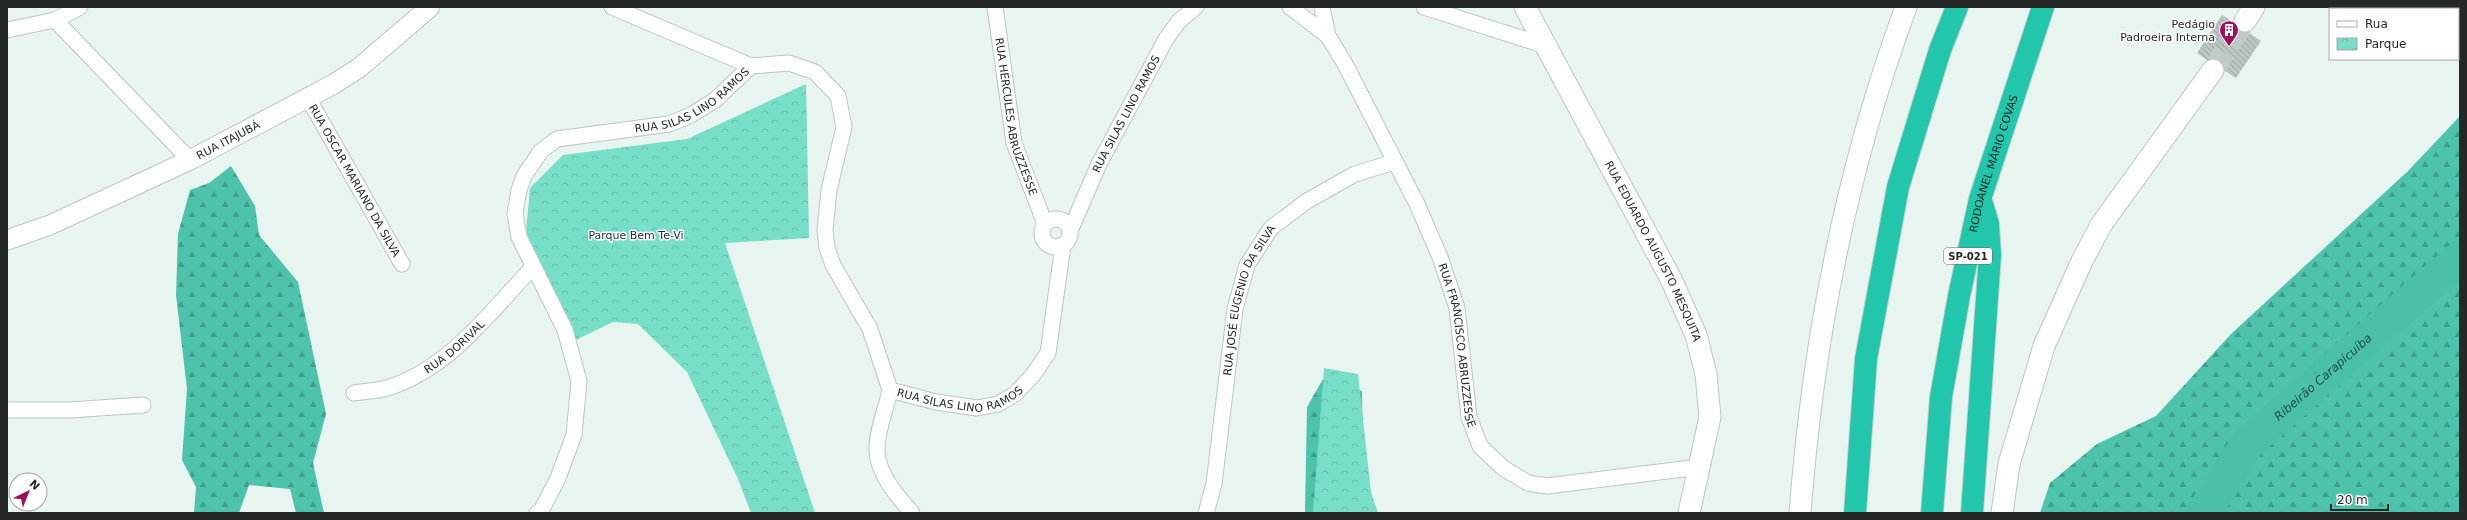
<svg xmlns="http://www.w3.org/2000/svg" width="2467" height="520" viewBox="0 0 2467 520" font-family="'DejaVu Sans',sans-serif">
<style>
.forest{fill:url(#forest-firs)}
.park{fill:url(#park-crowns)}
.lines{fill:none;stroke-linecap:round;stroke-linejoin:round}
.river{stroke:#4ac0a7;stroke-width:34}
.building{fill:url(#building-back-hatch)}
.secondary-tunnel{stroke:#c0cbc8;stroke-width:21;stroke-dasharray:21 10;stroke-linecap:butt}
.minor-casing{stroke:#bac7c3;stroke-width:17}
.tertiary-casing{stroke:#bac7c3;stroke-width:21}
.secondary-casing{stroke:#bac7c3;stroke-width:23}
.motorway-casing{stroke:#cfd0cf;stroke-width:24}
.minor{stroke:#fff;stroke-width:15}
.tertiary{stroke:#fff;stroke-width:19}
.secondary{stroke:#fff;stroke-width:21}
.motorway{stroke:#22c7ab;stroke-width:22}
.labels{text-anchor:middle;dominant-baseline:central;stroke-width:3;stroke-linejoin:round;paint-order:stroke}
.shield{fill:#fff;stroke:#666868;stroke-width:1}
.shield-label{font-size:10px;font-weight:bold;fill:#242827}
.poi-label{font-size:11px;fill:#242827;stroke:#fff;text-anchor:end}
.street-label{font-size:11px;fill:#242827;stroke:#fff}
.park-label{font-size:11px;fill:#1a2f2a;stroke:#fff}
.water-label{font-size:12px;font-style:italic;fill:#1e4f45;stroke:#fff}
</style>
<defs>
<pattern id="forest-firs" width="22" height="20" patternUnits="userSpaceOnUse"><rect width="22" height="20" fill="#4ec3ab"/><path d="M5 1l3.5 6h-7zM16 11l3.5 6h-7z" fill="#419e8b"/></pattern>
<pattern id="park-crowns" width="20" height="18" patternUnits="userSpaceOnUse"><rect width="20" height="18" fill="#77dfc7"/><path d="M2 6a3 3 0 1 1 6 0M12 15a3 3 0 1 1 6 0" fill="none" stroke="#67bfab"/></pattern>
<pattern id="building-back-hatch" width="6" height="6" patternUnits="userSpaceOnUse"><rect width="6" height="6" fill="#b8c5c1"/><path d="M-1 5l2 2M0 0l6 6M5-1l2 2" fill="none" stroke="#9ea9a6"/></pattern>
</defs>
<rect width="100%" height="100%" fill="#e7f4f0"/>
<!-- forest -->
<path class="forest" d="M 2460,116 L 2460,513 L 2040,513 L 2050,483 L 2097,444 L 2156,416 L 2231,334 L 2408,171 Z
M 231,166 L 255,206 L 259,235 L 298,282 L 326,414 L 313,463 L 324,513 L 296,513 L 290,489 L 249,485 L 239,513 L 194,513 L 196,487 L 182,460 L 187,389 L 176,295 L 178,234 L 190,190 L 209,183 Z
M 1323,379 L 1362,391 L 1363,469 L 1362,513 L 1305,513 L 1307,407 Z"/>
<!-- park -->
<path class="park" d="M 806,84 L 809,238 L 725,243 L 815,513 L 751,513 L 738,479 L 687,372 L 638,324 L 613,322 L 576,340 L 526,233 L 530,188 L 563,155 L 687,139 Z
M 1324,368 L 1358,374 L 1371,492 L 1378,513 L 1313,513 Z"/>
<g class="lines">
<!-- river -->
<path class="river" id="s1" d="M 2203,513 L 2249,442 L 2460,258"/>
</g>
<!-- building -->
<path class="building" d="M 2222,15 L 2233,22 L 2238,31 L 2248,32 L 2261,41 L 2236,78 L 2225,71 L 2224,65 L 2220,60 L 2214,58 L 2207,60 L 2197,53 Z"/>
<g class="lines">
<!-- secondary-tunnel -->
<path class="secondary-tunnel" d="M 2213,70 L 2245,21"/>
<!-- minor casing -->
<g class="minor-casing">
<g id="minor">
<path d="M 612,7 L 751,66"/>
<path id="s2" d="M 995,7 L 1014,143 L 1045,224"/>
<path d="M 1290,7 L 1328,36"/>
<path id="s3" d="M 1322,7 L 1328,36 L 1345,64 L 1417,204 L 1440,257 L 1457,308 L 1469,417 L 1480,446 L 1503,468 L 1528,483 L 1547,486 L 1699,467"/>
<path d="M 1424,7 L 1543,45"/>
<path d="M 55,20 L 190,160"/>
<path d="M 7,30 L 55,20 L 80,7"/>
<path id="s4" d="M 307,96 L 402,264"/>
<circle cx="1056" cy="233" r="14"/>
<path id="s5" d="M 1070,231 L 1099,164 L 1166,39 L 1179,21 L 1196,7"/>
<path id="s6" d="M 890,390 L 936,402 L 977,408 L 998,404 L 1015,394 L 1033,375 L 1048,353 L 1063,245"/>
<path d="M 890,390 C 887,406 876,433 877,450 C 877,473 897,496 912,513"/>
<path id="s7" d="M 354,393 C 364,391 377,391 387,388 C 449,369 490,312 533,267"/>
<path d="M 7,410 L 70,410 L 143,405"/>
<path id="s8" d="M 537,513 L 541,511 L 558,478 L 574,435 L 579,381 L 565,330 L 519,237 L 515,213 L 519,190 L 524,176 L 541,151 L 557,139 L 669,124 L 691,115 L 715,100 L 751,66 L 789,63 L 815,72 L 838,96 L 844,127 L 829,190 L 825,230 L 827,248 L 833,265 L 870,329 L 890,390"/>
<path id="s9" d="M 1206,513 L 1214,484 L 1235,309 L 1247,265 L 1271,228 L 1307,201 L 1355,174 L 1394,162"/>
</g>
</g>
<!-- tertiary casing -->
<g class="tertiary-casing">
<g id="tertiary">
<path id="s10" d="M 7,240 L 50,225 L 190,160 L 332,85 L 359,68 L 430,7"/>
</g>
</g>
<!-- secondary casing -->
<g class="secondary-casing">
<g id="secondary">
<path id="s11" d="M 1525,7 L 1671,279 L 1696,335 L 1706,374 L 1710,417 L 1689,513"/>
<path d="M 2245,21 L 2254,7"/>
<path d="M 1800,513 C 1813,341 1846,170 1906,7"/>
<path d="M 2002,513 L 2009,464 L 2044,346 L 2082,261 L 2101,225 L 2213,70"/>
</g>
</g>
<!-- motorway casing -->
<g class="motorway-casing">
<g id="motorway">
<path d="M 1855,513 L 1866,359 L 1898,187 L 1940,50 L 1957,7"/>
<path id="s12" d="M 1932,513 L 1941,397 L 1959,296 L 1980,199 L 2043,7"/>
<path d="M 1972,513 L 1990,255 L 1988,224 L 1982,204"/>
</g>
</g>
<!-- minor -->
<use href="#minor" class="minor"/>
<!-- tertiary -->
<use href="#tertiary" class="tertiary"/>
<!-- secondary -->
<use href="#secondary" class="secondary"/>
<!-- motorway -->
<use href="#motorway" class="motorway"/>
</g>
<!-- icons -->
<defs>
<g id="building-pin" transform="scale(1)"><path d="M0 17L-7.5 6A9.5 9.5 0 1 1 7.5 6Z" fill="#9f105b" stroke="#fff"/><path d="M-4-6H4V6H1V3H-1V6H-4ZM-2.5-4.3h1.7v1.8h-1.7ZM.8-4.3h1.7v1.8H.8ZM-2.5-1h1.7V.8h-1.7ZM.8-1h1.7V.8H.8Z" fill="#fff"/></g>
</defs>
<g fill-rule="evenodd">
<use href="#building-pin" x="2229" y="30"/>
</g>
<g class="labels">
<!-- shield labels -->
<rect class="shield" x="1944" y="248" width="48" height="16" rx="3"/>
<g class="shield-label">
<text x="1968" y="256">SP-021</text>
</g>
<!-- poi labels -->
<g class="poi-label">
<text x="2215" y="24">Pedágio<tspan x="2215" dy="13">Padroeira Interna</tspan></text>
</g>
<!-- street labels -->
<g class="street-label">
<text stroke="none"><textPath href="#s8" startOffset="555">RUA SILAS LINO RAMOS</textPath></text>
<text stroke="none"><textPath href="#s5" startOffset="130">RUA SILAS LINO RAMOS</textPath></text>
<text stroke="none"><textPath href="#s2" startOffset="112">RUA HERCULES ABRUZZESSE</textPath></text>
<text stroke="none"><textPath href="#s10" startOffset="243">RUA ITAJUBÁ</textPath></text>
<text stroke="none"><textPath href="#s12" startOffset="356">RODOANEL MÁRIO COVAS</textPath></text>
<text stroke="none"><textPath href="#s4" startOffset="97">RUA OSCAR MARIANO DA SILVA</textPath></text>
<text stroke="none"><textPath href="#s11" startOffset="276">RUA EDUARDO AUGUSTO MESQUITA</textPath></text>
<text stroke="none"><textPath href="#s9" startOffset="219">RUA JOSÉ EUGENIO DA SILVA</textPath></text>
<text stroke="none"><textPath href="#s3" startOffset="368">RUA FRANCISCO ABRUZZESSE</textPath></text>
<text stroke="none"><textPath href="#s7" startOffset="113">RUA DORIVAL</textPath></text>
<text stroke="none"><textPath href="#s6" startOffset="73">RUA SILAS LINO RAMOS</textPath></text>
</g>
<!-- park labels -->
<g class="park-label">
<text x="636" y="235">Parque Bem Te-Vi</text>
</g>
<!-- water labels -->
<g class="water-label">
<text stroke="none"><textPath href="#s1" startOffset="183">Ribeirão Carapicuíba</textPath></text>
</g>
</g>
<!-- border -->
<rect width="2467" height="520" fill="none" stroke="#242827" stroke-width="16"/>
<!-- legend -->
<rect x="2329" y="8" width="130" height="52" fill="#ffffff" stroke="#a7a9a9"/>
<rect x="2337" y="21" width="20" height="6" fill="#ffffff" stroke="#a7a9a9"/>
<text x="2365" y="28" font-size="12" fill="#242827">Rua</text>
<rect x="2337" y="38" width="20" height="12" fill="url(#park-crowns)" stroke="#a7a9a9"/>
<text x="2365" y="48" font-size="12" fill="#242827">Parque</text>
<!-- north arrow -->
<g transform="translate(28 492) rotate(43)"><circle r="19" fill="#ffffff" stroke="#a7a9a9"/>
<path d="M0-3L7 15L0 10L-7 15Z" fill="#9f105b"/>
<text y="-6" font-size="11" font-weight="bold" text-anchor="middle" fill="#242827">N</text>
</g>
<!-- scale -->
<path d="M2331 504v6h57v-6" fill="none" stroke="#242827" stroke-width="2"/>
<text x="2337" y="504" font-size="12" fill="#242827" stroke="#ffffff" stroke-width="3" paint-order="stroke">20 m</text>
</svg>
